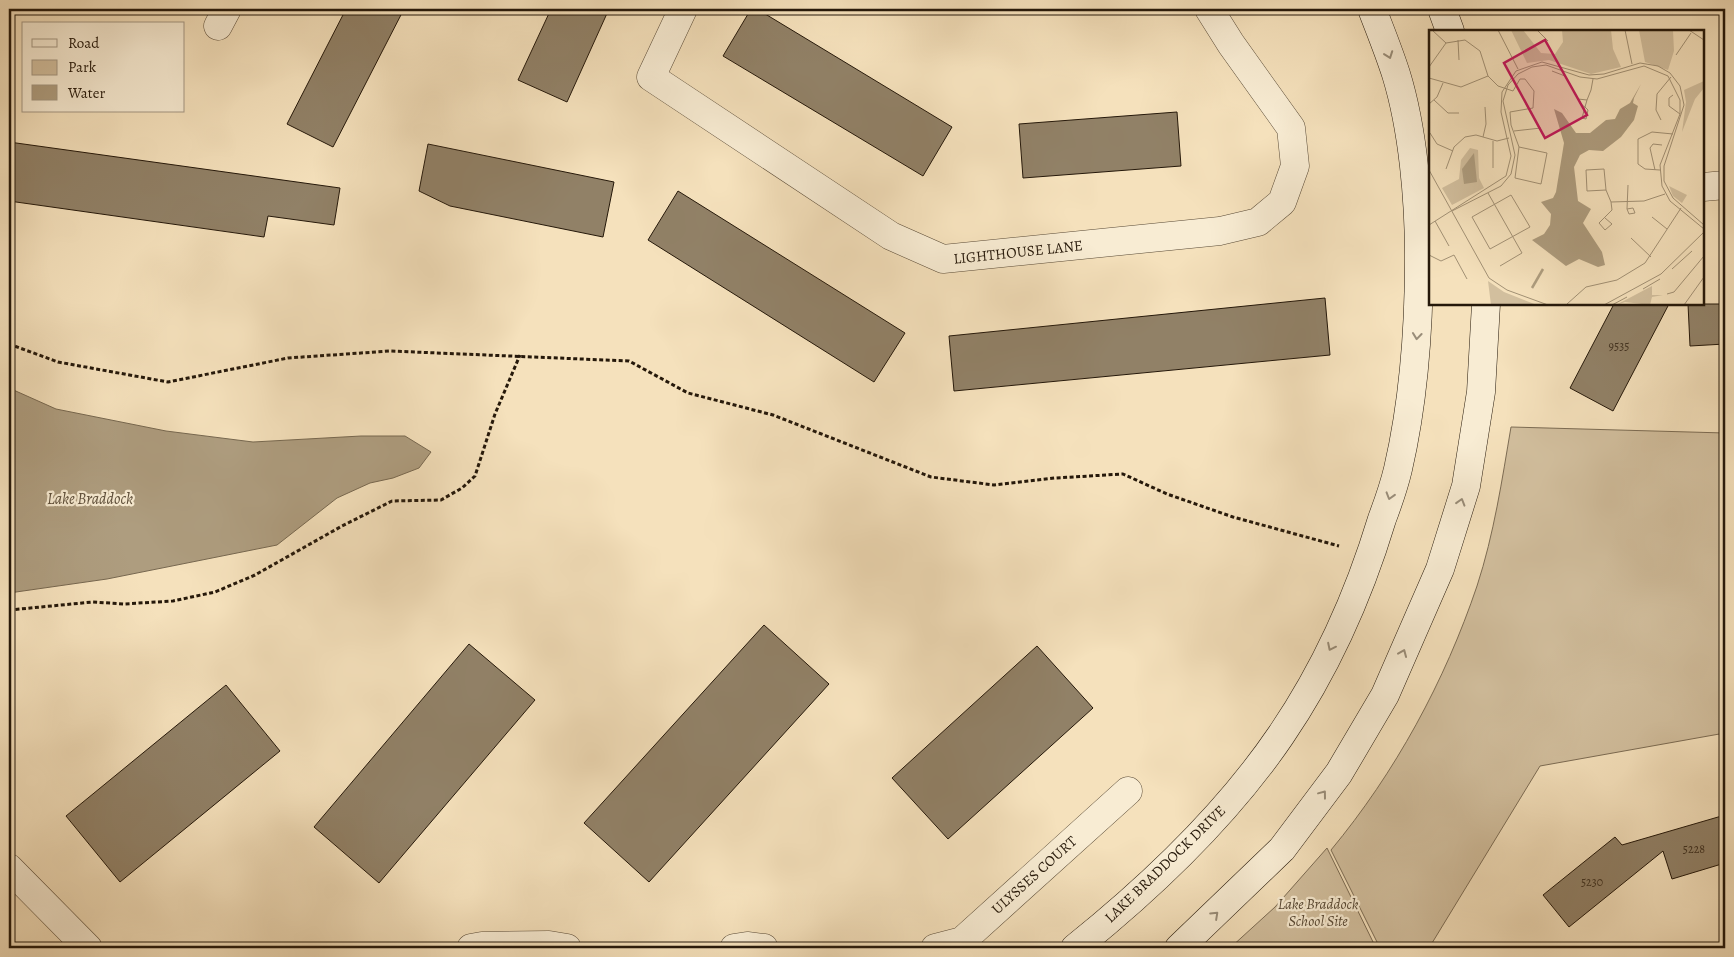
<svg xmlns="http://www.w3.org/2000/svg" width="1734" height="957" viewBox="0 0 1734 957" font-family="Alegreya,serif">
<style>
.green{fill:#d2bf9e;stroke:#7c6c54}
.water{fill:#ae9d7f;stroke:#776850}
.building{fill:#918167;stroke:#25180a}
.lines{fill:none;stroke-linecap:round;stroke-linejoin:round}
.street-casing{stroke:#594a36;stroke-width:29}
.secondary-casing{stroke:#25180a;stroke-width:29}
.path{stroke:#25180a;stroke-width:3;stroke-dasharray:4 2.5;stroke-linecap:butt}
.street{stroke:#f8ecd3;stroke-width:28}
.secondary{stroke:#f8ecd3;stroke-width:28}
.oneway{stroke:#998d79}
.labels{text-anchor:middle;dominant-baseline:central;stroke-width:4.5;stroke-linejoin:round;paint-order:stroke}
.number-label{font-size:12px;fill:#403221}
.street-label{font-size:15px;fill:#25180a;stroke:#f8ecd3}
.park-label{font-size:15px;font-style:italic;fill:#594a36;stroke:#f8ecd3}
.water-label{font-size:16px;font-style:italic;fill:#5c4d39;stroke:#f8ecd3}
.inset-river{fill:none;stroke:#ae9d7f;stroke-width:2.5}
.inset-road{fill:none;stroke:#a29175;stroke-width:1}
.view{fill:#c2185b;fill-opacity:0.15;stroke:#c2185b;stroke-width:2.5}
.inset-edge{fill:none;stroke:#25180a;stroke-width:2.5}
</style>
<rect width="100%" height="100%" fill="#f5e1bc"/>
<filter id="stains"><feTurbulence type="fractalNoise" baseFrequency=".004" numOctaves="4"/><feColorMatrix values="0 0 0 0 .2 0 0 0 0 .09 0 0 0 0 .02 0 0 0 .5 -.17"/></filter>
<radialGradient id="worn" r=".72"><stop offset=".6" stop-color="#630" stop-opacity="0"/><stop offset="1" stop-color="#630" stop-opacity=".3"/></radialGradient>
<!-- green -->
<path class="green" d="M 1511,427 L 1725,433 L 1725,733 L 1540,766 L 1429,948 L 1380,948 L 1331,850 C 1395,773 1445,681 1477,586 C 1494,534 1502,480 1511,427 Z
M 1327,848 L 1376,948 L 1230,948 L 1275,907 Z"/>
<!-- water -->
<path class="water" d="M 9,388 L 56,409 L 166,431 L 253,442 L 361,436 L 405,436 L 431,452 L 419,468 L 393,478 L 370,483 L 337,498 L 277,545 L 107,579 L 9,593 Z"/>
<!-- building -->
<path class="building" d="M 346,9 L 404,9 L 333,147 L 287,124 Z
M 551,9 L 609,9 L 567,102 L 518,80 Z
M 751,9 L 757,9 L 952,127 L 923,176 L 723,56 Z
M 1177,112 L 1181,166 L 1023,178 L 1019,124 Z
M 9,142 L 340,188 L 334,225 L 268,216 L 264,237 L 9,201 Z
M 428,144 L 614,182 L 603,237 L 450,206 L 419,191 Z
M 678,191 L 905,333 L 874,382 L 648,240 Z
M 1325,298 L 1330,355 L 954,391 L 949,336 Z
M 1614,304 L 1669,304 L 1613,411 L 1570,388 Z
M 1688,304 L 1725,304 L 1725,344 L 1690,346 Z
M 764,625 L 829,684 L 649,882 L 584,823 Z
M 469,644 L 535,700 L 379,883 L 314,827 Z
M 1037,646 L 1093,708 L 948,839 L 892,778 Z
M 226,685 L 280,751 L 120,882 L 66,816 Z
M 1725,815 L 1725,863 L 1672,879 L 1663,851 L 1569,927 L 1543,895 L 1615,837 L 1622,845 Z"/>
<g class="lines">
<!-- street casing -->
<g class="street-casing">
<path id="street" d="M 683,9 L 651,77 L 891,236 L 943,259 L 1220,231 L 1258,222 L 1282,202 L 1295,166 L 1291,128 L 1231,44 L 1209,9
M 218,26 L 227,9
M 1703,187 L 1725,185
M 9,868 L 88,948
M 471,948 L 482,946 L 549,945 L 567,948
M 734,948 L 747,946 L 764,948
M 935,948 L 962,941 L 1128,791"/>
</g>
<!-- secondary casing -->
<g class="secondary-casing">
<path id="secondary" d="M 1442,9 L 1450,31
M 1075,948 C 1151,887 1226,816 1281,735 C 1326,669 1359,595 1382,519 C 1388,503 1394,486 1398,469 C 1414,400 1419,328 1419,258 C 1419,200 1413,129 1396,74 C 1389,52 1380,30 1372,9
M 1179,948 L 1282,849 L 1339,773 L 1385,695 L 1440,569 L 1466,486 L 1481,392 L 1486,304"/>
</g>
<!-- path -->
<path class="path" d="M 9,344 L 58,362 L 168,382 L 288,358 L 390,351 L 629,361 L 688,393 L 773,415 L 931,477 L 994,485 L 1055,478 L 1123,474 L 1167,494 L 1233,517 L 1339,546
M 9,610 L 93,602 L 124,604 L 173,601 L 215,592 L 255,575 L 342,526 L 392,501 L 441,500 L 462,488 L 475,476 L 495,414 L 520,355"/>
<!-- street -->
<use href="#street" class="street"/>
<!-- secondary -->
<use href="#secondary" class="secondary"/>
</g>
<!-- one-way arrows -->
<defs><path id="oneway-chevron" d="M-2-3.5L2.5 0L-2 3.5" fill="none" stroke-width="1.6" stroke-linecap="round" stroke-linejoin="round" transform="scale(1.25)"/></defs>
<g class="oneway">
<use href="#oneway-chevron" transform="translate(1389 55) rotate(70)"/>
<use href="#oneway-chevron" transform="translate(1417 336) rotate(96)"/>
<use href="#oneway-chevron" transform="translate(1390 496) rotate(107)"/>
<use href="#oneway-chevron" transform="translate(1461 502) rotate(-73)"/>
<use href="#oneway-chevron" transform="translate(1331 647) rotate(116)"/>
<use href="#oneway-chevron" transform="translate(1403 653) rotate(-67)"/>
<use href="#oneway-chevron" transform="translate(1323 794) rotate(-53)"/>
<use href="#oneway-chevron" transform="translate(1215 915) rotate(-43)"/>
</g>
<g class="labels">
<!-- number labels -->
<g class="number-label">
<text x="1619" y="346">9535</text>
<text x="1694" y="849">5228</text>
<text x="1592" y="882">5230</text>
</g>
<!-- street labels -->
<g class="street-label">
<text transform="translate(1018 252) rotate(-6)">LIGHTHOUSE LANE</text>
<text transform="translate(1165 864) rotate(-44)">LAKE BRADDOCK DRIVE</text>
<text transform="translate(1034 875) rotate(-42)">ULYSSES COURT</text>
</g>
<!-- park labels -->
<g class="park-label">
<text x="1318" y="904">Lake Braddock<tspan x="1318" dy="17">School Site</tspan></text>
</g>
<!-- water labels -->
<g class="water-label">
<text x="90" y="499">Lake Braddock</text>
</g>
</g>
<!-- overview -->
<g transform="translate(1429 30)">
<rect width="275" height="275" fill="#f5e1bc"/>
<path d="M 82,0 L 94,0 L 112,23 L 126,24 L 134,12 L 133,0 L 182,0 L 184,19 L 192,37 L 162,44 L 120,30 L 98,33 ZM 210,0 L 244,0 L 245,21 L 239,40 L 216,32 ZM 275,51 L 275,58 L 266,69 L 253,102 L 257,72 L 255,60 ZM 41,118 L 49,120 L 50,148 L 55,158 L 23,175 L 13,158 L 30,149 L 32,130 ZM 240,156 L 258,165 L 253,173 L 244,166 ZM 59,251 L 75,262 L 108,275 L 62,275 ZM 223,256 L 223,265 L 234,265 L 223,267 L 221,275 L 196,272 L 187,275 Z" fill="#d2bf9e"/>
<path d="M 212,54 L 205,68 L 204,73 L 209,76 L 205,90 L 192,107 L 174,121 L 160,120 L 151,125 L 145,137 L 149,171 L 162,179 L 154,193 L 173,222 L 176,235 L 169,237 L 150,229 L 137,236 L 103,210 L 115,204 L 121,195 L 122,184 L 112,172 L 124,168 L 127,162 L 135,113 L 125,79 L 133,83 L 147,103 L 161,103 L 177,90 L 186,89 L 191,79 L 201,73 ZM 45,123 L 48,152 L 35,154 L 33,139 Z" fill="#ae9d7f"/>
<path class="inset-river" d="M 103,258 L 114,239"/>
<path class="inset-road" d="M 3,0 L 17,13M 69,0 L 89,39M 108,0 L 119,11M 196,0 L 203,34M 260,0 L 275,10M 29,10 L 30,30M 247,25 L 262,3M 0,37 L 17,13 L 36,10 L 51,21 L 59,46 L 69,56 L 84,61 L 91,49 L 96,49 L 105,61 L 104,78 L 81,82 L 82,95 L 90,117 L 86,148 L 112,154 L 118,123 L 90,117M 123,41 L 136,46 L 149,69 L 158,70M 0,48 L 32,57 L 59,46M 244,65 L 240,68 L 240,76 L 251,84M 149,69 L 153,75 L 156,77 L 159,80 L 157,89 L 153,88 L 156,77 L 158,70 L 162,60 L 164,49M 5,70 L 19,83 L 30,83M 0,74 L 8,67 L 14,53M 232,90 L 227,80 L 228,64 L 242,47M 85,101 L 112,98M 1,103 L 8,114 L 24,121M 54,107 L 57,94 L 56,77M 64,138 L 64,111M 17,139 L 25,117 L 36,107 L 47,105 L 68,111 L 80,108M 175,139 L 177,160 L 158,161 L 157,140 ZM 0,140 L 60,248 L 78,260 L 119,275M 226,140 L 221,118 L 224,114 L 233,115M 231,140 L 216,139 L 209,134 L 209,109 L 223,102 L 244,104M 177,160 L 182,172 L 215,171 L 236,164M 59,163 L 93,223 L 71,236M 82,165 L 101,197 L 61,219 L 43,187 ZM 198,179 L 204,178 L 206,183 L 200,184 L 198,179 L 199,155M 23,181 L 72,156 L 82,144 L 86,125 L 74,71 L 79,55 L 89,44 L 103,37 L 117,35 L 151,47 L 168,49 L 215,36 L 239,46 L 251,70 L 251,84 L 231,135 L 233,156 L 241,171 L 275,199M 223,187 L 238,199M 176,188 L 183,194 L 176,200 L 170,193 L 183,180 L 182,172M 6,191 L 20,216M 0,195 L 77,146 L 82,126 L 72,82 L 73,62 L 87,41 L 113,32 L 160,45 L 175,44 L 211,33 L 229,36 L 241,43 L 251,56 L 255,75 L 235,136 L 235,151 L 244,168 L 275,195M 202,208 L 222,227M 0,225 L 12,231 L 25,225 L 38,249M 243,239 L 263,221M 214,259 L 231,249M 238,264 L 245,262 L 275,226M 138,274 L 157,257 L 188,250 L 216,233 L 252,178M 175,275 L 232,244 L 275,202M 183,275 L 198,267M 255,275 L 275,247"/>
<path class="view" d="M 116,10 L 158,85 L 116,108 L 75,33 Z"/>
<rect width="275" height="275" class="inset-edge"/>
</g>
<!-- margin -->
<rect width="1734" height="957" fill="none" stroke="#f5e1bc" stroke-width="30"/>
<rect x="10" y="10" width="1714" height="937" fill="none" stroke="#25180a" stroke-width="2.5"/>
<rect x="15" y="15" width="1704" height="927" fill="none" stroke="#25180a"/>
<!-- legend -->
<rect x="22" y="22" width="162" height="90" fill="#f8ecd3" stroke="#a49783"/>
<rect x="32" y="39" width="25" height="8" fill="#f8ecd3" stroke="#a49783"/>
<text x="68" y="48" font-size="15" fill="#25180a">Road</text>
<rect x="32" y="60" width="25" height="15" fill="#d2bf9e" stroke="#a49783"/>
<text x="68" y="72" font-size="15" fill="#25180a">Park</text>
<rect x="32" y="85" width="25" height="15" fill="#ae9d7f" stroke="#a49783"/>
<text x="68" y="98" font-size="15" fill="#25180a">Water</text>
<rect width="100%" height="100%" filter="url(#stains)"/>
<rect width="100%" height="100%" fill="url(#worn)"/>
</svg>
